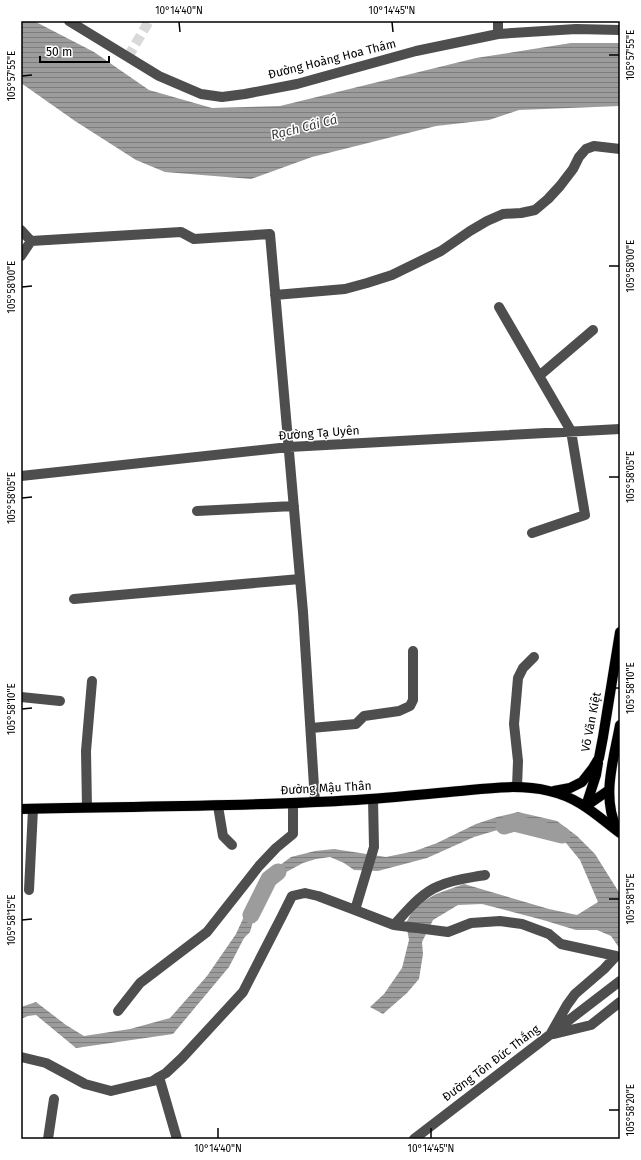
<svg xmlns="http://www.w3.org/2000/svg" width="641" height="1160" viewBox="0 0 641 1160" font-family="'Fira Sans',sans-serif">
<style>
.water{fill:url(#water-rules)}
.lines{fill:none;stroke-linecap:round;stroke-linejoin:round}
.river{stroke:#9c9c9c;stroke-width:17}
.minor-tunnel{stroke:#d9d9d9;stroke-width:10;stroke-dasharray:10 5;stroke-linecap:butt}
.major-casing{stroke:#dbdbdb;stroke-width:11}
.minor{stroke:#4e4e4e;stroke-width:10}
.major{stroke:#000;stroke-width:10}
.ticks{fill:none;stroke:#000;stroke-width:1.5}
.labels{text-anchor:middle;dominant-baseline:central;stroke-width:3;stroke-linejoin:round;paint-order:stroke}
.street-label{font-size:12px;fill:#000;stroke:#fff}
.water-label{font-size:13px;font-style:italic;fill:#3d3d3d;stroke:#fff}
.neatline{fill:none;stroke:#000;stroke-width:1.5}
.ticks-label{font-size:10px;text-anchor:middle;fill:#000}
</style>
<defs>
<pattern id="water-rules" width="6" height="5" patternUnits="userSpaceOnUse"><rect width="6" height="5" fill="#9c9c9c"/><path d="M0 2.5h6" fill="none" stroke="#7d7d7d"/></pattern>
</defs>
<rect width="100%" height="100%" fill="#fff"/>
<!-- water -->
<path class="water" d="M 21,21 L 34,21 L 94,52 L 149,90 L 212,108 L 280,106 L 476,58 L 571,43 L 620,43 L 620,106 L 519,110 L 489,120 L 436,126 L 312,157 L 251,179 L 165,172 L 136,160 L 75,121 L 21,83 Z
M 518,812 L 557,821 L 577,836 L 595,854 L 620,894 L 620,949 L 611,936 L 597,930 L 576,930 L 543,920 L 482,904 L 458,905 L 433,920 L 422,942 L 423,954 L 419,979 L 407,993 L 383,1014 L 370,1007 L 384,994 L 402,968 L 409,940 L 406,923 L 415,906 L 436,894 L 464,884 L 549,909 L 577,915 L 598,902 L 580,860 L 566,843 L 554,836 L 531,825 L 511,826 L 474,837 L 427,858 L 378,871 L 354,870 L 344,863 L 330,857 L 316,859 L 303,863 L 275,878 L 266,883 L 261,894 L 250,932 L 244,938 L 229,967 L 173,1034 L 76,1048 L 36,1015 L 28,1016 L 21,1019 L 21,1007 L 36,1002 L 66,1025 L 84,1036 L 130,1029 L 170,1018 L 207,976 L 236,934 L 261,879 L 291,857 L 315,851 L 334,849 L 386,857 L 415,851 L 437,843 L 476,824 L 497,817 Z"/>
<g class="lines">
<!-- river -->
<path class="river" d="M 504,826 L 514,823 L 562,835
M 251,915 L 269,879 L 278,872"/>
<!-- minor-tunnel -->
<path class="minor-tunnel" d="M 128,57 L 149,21"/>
<!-- major casing -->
<g class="major-casing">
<path id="major" d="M 554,791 L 570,788 L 582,782 L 593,768 L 599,758 L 603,737 L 620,632
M 586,806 L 596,775 L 598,763
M 586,806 L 609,790
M 21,809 C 133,806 245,807 356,800 C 391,798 426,794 460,791 C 490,788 520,784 549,791 C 580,798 596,815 620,833
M 617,829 C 601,797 614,758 620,725"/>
</g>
<!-- minor -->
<path class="minor" d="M 69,21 L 159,76 L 201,94 L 222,97 L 245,94 L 297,84 L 416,51 L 498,34 L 576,29 L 620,30
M 498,34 L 498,21
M 21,230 L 31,241 L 181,232 L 194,239 L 270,234 L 303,612 L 315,802
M 21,256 L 31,241
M 275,295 L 345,289 L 367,283 L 392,275 L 441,251 L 470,231 L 487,221 L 503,214 L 521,213 L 535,210 L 548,199 L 560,186 L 573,169 L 579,157 L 586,149 L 594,146 L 620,149
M 499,307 L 571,431 L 585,515 L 532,533
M 539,376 L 593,330
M 21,476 L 289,447 L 620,429
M 197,511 L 294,506
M 74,599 L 300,579
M 21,697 L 60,701
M 311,728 L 356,724 L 364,716 L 399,711 L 410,706 L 413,700 L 413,651
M 517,787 L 518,761 L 514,724 L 518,678 L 523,668 L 534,657
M 373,799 L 374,847 L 355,910 L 394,925 L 448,932 L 471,923 L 500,921 L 522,924 L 549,934 L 561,944 L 616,956 L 604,969 L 575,994 L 567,1005 L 550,1035
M 218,806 L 223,836 L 232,845
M 87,807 L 86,751 L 92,681
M 29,890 L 33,809
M 394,925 C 407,911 421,893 439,886 C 454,879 469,878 485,875
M 118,1011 L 140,983 L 207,932 L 259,866 L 276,848 L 293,834 L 293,803
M 554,1034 L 591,1025 L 620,1002
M 21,1057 L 46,1063 L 85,1084 L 111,1091 L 153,1081 L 159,1077 L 166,1073 L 182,1058 L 243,992 L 282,916 L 292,896 L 305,893 L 318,896 L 355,910
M 159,1077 L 177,1139
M 48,1139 L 54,1099
M 414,1139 L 620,981"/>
<!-- major -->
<use href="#major" class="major"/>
</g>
<!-- ticks -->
<path class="ticks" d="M 179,22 L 180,32M 392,22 L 393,32M 609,55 L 619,55M 22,76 L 32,75M 609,266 L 619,266M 22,287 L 32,286M 609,477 L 619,477M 22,498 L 32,497M 609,688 L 619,688M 22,709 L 32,708M 609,899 L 619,899M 22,920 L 32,919M 609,1110 L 619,1110M 218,1128 L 218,1138M 431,1128 L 431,1138"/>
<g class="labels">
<!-- street labels -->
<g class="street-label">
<text transform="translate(332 59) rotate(-14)">Đường Hoàng Hoa Thám</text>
<text transform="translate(319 433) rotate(-4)">Đường Tạ Uyên</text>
<text transform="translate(591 722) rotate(-79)">Võ Văn Kiệt</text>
<text transform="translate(326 788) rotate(-3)">Đường Mậu Thân</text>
<text transform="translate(491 1063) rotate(-37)">Đường Tôn Đức Thắng</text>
</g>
<!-- water labels -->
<g class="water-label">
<text transform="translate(304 127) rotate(-14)">Rạch Cái Cá</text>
</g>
</g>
<!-- border -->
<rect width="641" height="1160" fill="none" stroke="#ffffff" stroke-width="44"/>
<!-- scale -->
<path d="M40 56v6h69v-6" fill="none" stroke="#000000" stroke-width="2"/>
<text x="46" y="56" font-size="12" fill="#000000" stroke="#ffffff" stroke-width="3" paint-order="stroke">50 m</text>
<rect x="22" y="22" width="597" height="1116" class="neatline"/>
<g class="ticks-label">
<text x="179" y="14">10°14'40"N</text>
<text x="392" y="14">10°14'45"N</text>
<text transform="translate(630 55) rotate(-90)" y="4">105°57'55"E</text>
<text transform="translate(11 76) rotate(-90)" y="4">105°57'55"E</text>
<text transform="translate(630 266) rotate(-90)" y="4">105°58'00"E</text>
<text transform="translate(11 287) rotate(-90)" y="4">105°58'00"E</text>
<text transform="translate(630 477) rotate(-90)" y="4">105°58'05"E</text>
<text transform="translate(11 498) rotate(-90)" y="4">105°58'05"E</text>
<text transform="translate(630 688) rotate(-90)" y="4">105°58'10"E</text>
<text transform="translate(11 709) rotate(-90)" y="4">105°58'10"E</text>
<text transform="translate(630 899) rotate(-90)" y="4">105°58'15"E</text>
<text transform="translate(11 920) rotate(-90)" y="4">105°58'15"E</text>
<text transform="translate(630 1110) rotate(-90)" y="4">105°58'20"E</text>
<text x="218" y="1152">10°14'40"N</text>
<text x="431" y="1152">10°14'45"N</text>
</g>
</svg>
